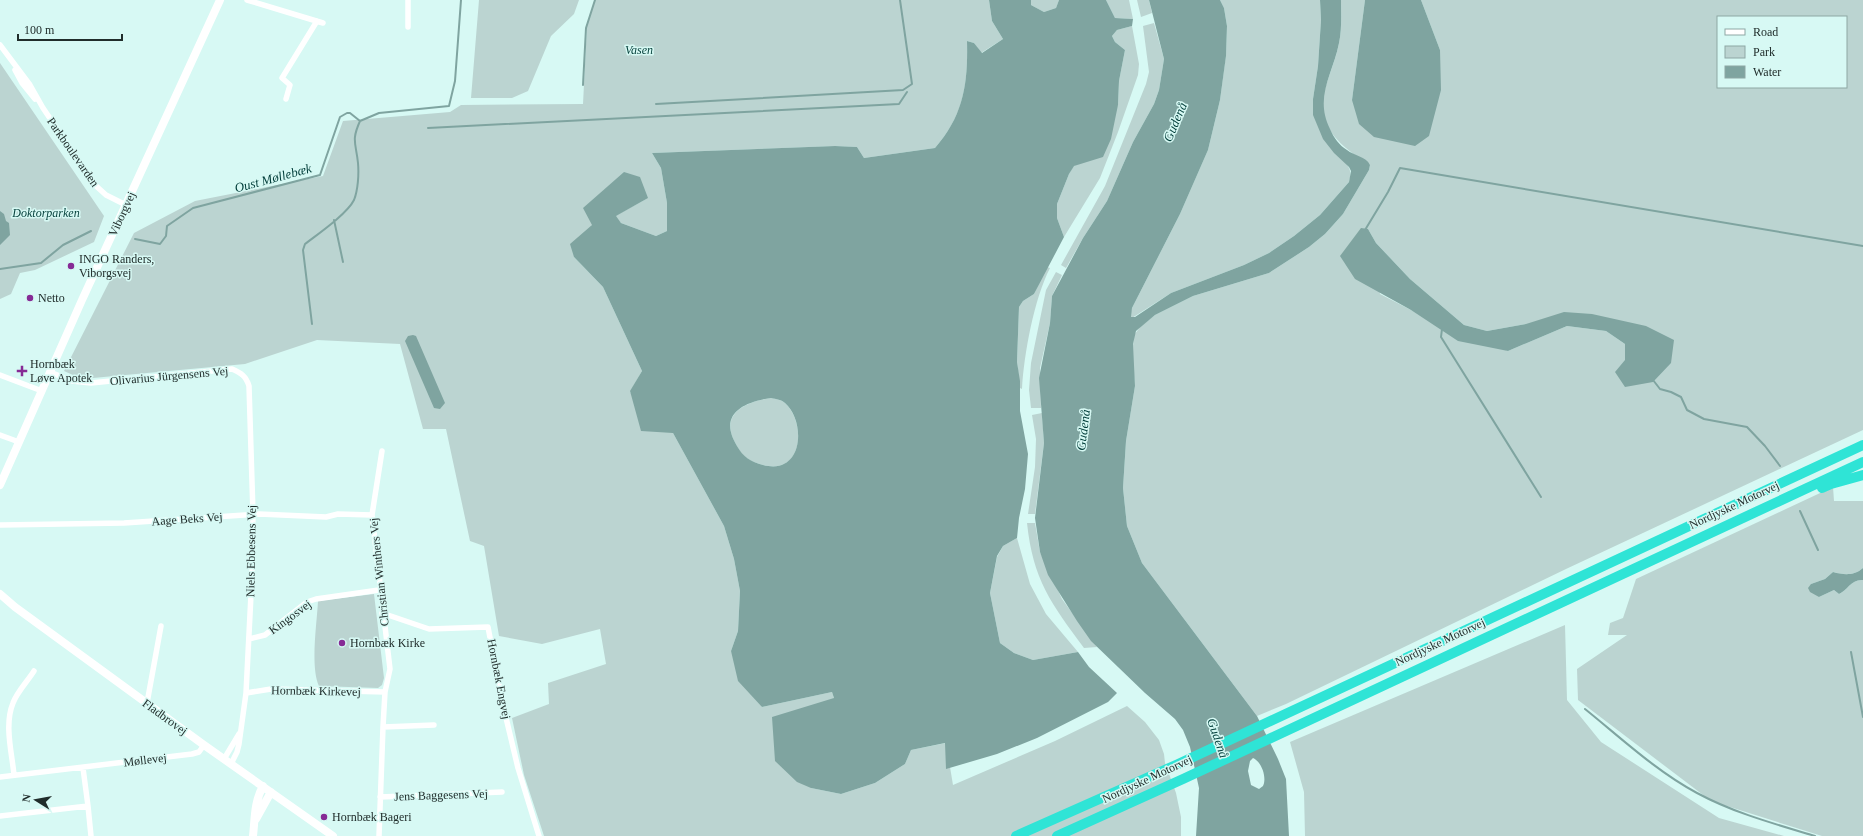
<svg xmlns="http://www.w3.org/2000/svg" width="1863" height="836" viewBox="0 0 1863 836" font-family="Georgia,serif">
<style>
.green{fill:#bbd4d1;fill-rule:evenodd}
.water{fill:#7fa4a0;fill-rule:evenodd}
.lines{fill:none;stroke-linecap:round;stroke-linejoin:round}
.stream{stroke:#7fa4a0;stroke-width:2}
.street{stroke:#fff;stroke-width:5.5}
.secondary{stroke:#fff;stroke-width:8}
.highway{stroke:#2fe4d6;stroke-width:10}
.poi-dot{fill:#862a95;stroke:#d7f9f4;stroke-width:1.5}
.labels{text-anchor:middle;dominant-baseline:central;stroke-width:3;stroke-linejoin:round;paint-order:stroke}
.park-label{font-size:12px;font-style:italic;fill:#08433e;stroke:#d7f9f4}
.street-label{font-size:12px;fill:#202d2b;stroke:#d7f9f4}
.poi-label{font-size:12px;fill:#202d2b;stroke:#d7f9f4;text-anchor:start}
.water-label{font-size:13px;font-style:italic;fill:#003d39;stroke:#d7f9f4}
</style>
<rect width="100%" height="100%" fill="#d7f9f4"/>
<!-- green -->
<path class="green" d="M 479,0 L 579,0 L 574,14 L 551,36 L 528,91 L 512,98 L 471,98 Z
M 595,0 L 989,0 L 992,21 L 1003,39 L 981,53 L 974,43 L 967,41 C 968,84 964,115 935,148 L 864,158 L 857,147 L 835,146 L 652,153 L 661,168 L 667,203 L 667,231 L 656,236 L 621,223 L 615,216 L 648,198 L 592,225 L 574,257 L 603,287 L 642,371 L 630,392 L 673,433 L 724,526 L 734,559 L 740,591 L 738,631 L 731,651 L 762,707 L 832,692 L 834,698 L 811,788 L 841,794 L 875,783 L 905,764 L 911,750 L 946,743 L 953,785 L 1055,741 L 1127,706 L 1145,722 L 1159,740 L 1164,754 L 1165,763 L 1176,793 L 1181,817 L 1181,836 L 544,836 L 524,775 L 512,718 L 549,704 L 548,683 L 606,664 L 600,629 L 542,644 L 499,636 L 484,546 L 470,541 L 446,429 L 423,429 L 400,344 L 317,340 L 245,364 L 82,379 L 64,371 L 134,233 L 195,201 L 323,176 L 343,121 L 450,112 L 461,105 L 583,104 L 587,25 Z
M 1031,0 L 1059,0 L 1056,8 L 1044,12 L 1031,5 Z
M 1106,0 L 1129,0 L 1133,19 L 1115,18 Z
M 1137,0 L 1149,0 L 1152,13 L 1141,17 Z
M 1220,0 L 1320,0 L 1321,20 L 1318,66 L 1313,99 L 1343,160 C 1350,168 1352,171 1349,182 L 1320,215 L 1294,236 L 1269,253 L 1244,265 L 1171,293 L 1132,318 L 1130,315 L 1132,308 L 1180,214 L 1208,150 L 1220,100 L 1226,55 L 1227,26 L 1224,8 Z
M 1341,0 L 1365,0 L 1352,100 L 1440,50 L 1421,0 L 1863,0 L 1863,430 L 1566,569 L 1286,704 L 1257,716 L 1142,563 L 1127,526 L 1123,488 L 1126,441 L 1135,386 L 1132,356 L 1134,335 L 1141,326 L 1155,315 L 1193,296 L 1269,273 L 1309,247 L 1325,234 L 1343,214 L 1369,170 L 1370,165 C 1343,148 1317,129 1324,93 C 1328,76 1336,60 1339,43 C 1342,29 1341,14 1341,0 ZM 1718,17 L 1846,17 L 1846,87 L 1718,87 ZM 1368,229 L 1376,243 L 1410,279 L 1464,325 L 1487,331 L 1526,324 L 1646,326 L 1625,387 L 1625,344 L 1606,331 L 1567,326 L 1508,351 L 1411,310 L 1380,294 Z
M 1154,23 L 1164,59 L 1159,90 L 1154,104 L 1133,142 L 1107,201 L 1083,238 L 1066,268 L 1061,265 L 1105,186 L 1146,84 L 1149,72 L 1143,26 Z
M 1132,26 L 1139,64 L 1138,75 L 1118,132 L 1100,178 L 1064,237 L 1057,218 L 1057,204 L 1069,174 L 1073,166 L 1083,162 L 1118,105 L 1119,81 L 1125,50 L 1115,42 L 1112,36 L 1117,30 Z
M 0,63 L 104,216 L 94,242 L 35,270 L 20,273 L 11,294 L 0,299 Z
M 1047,267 L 1050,268 C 1034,299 1024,354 1022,389 L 1020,388 L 1017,362 L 1019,307 L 1023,301 L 1034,294 Z
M 1056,272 L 1062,275 L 1052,296 L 1050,323 L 1040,368 L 1041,408 L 1031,408 L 1029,390 L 1031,363 L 1046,290 Z
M 771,398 C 776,399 782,400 785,403 C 806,422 804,476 763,465 C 751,462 742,457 737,446 C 718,415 743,402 771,398 Z
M 1042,413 L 1044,443 L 1035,514 L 1028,514 L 1035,467 L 1036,439 L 1032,415 Z
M 1833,487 L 1834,501 L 1863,501 L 1863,568 C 1854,576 1844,575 1833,572 L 1825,579 L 1811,584 L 1819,597 L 1834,590 L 1839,594 C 1848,590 1851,579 1863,580 L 1863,836 L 1822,836 L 1711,801 L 1578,700 L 1577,669 L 1627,635 L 1608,635 L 1610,623 L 1623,618 L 1636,579 Z
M 1027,523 L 1035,523 L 1040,552 L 1062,599 L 1097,647 L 1084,648 C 1051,603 1033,580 1027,523 Z
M 1017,538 L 1030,584 L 1046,614 L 1078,652 L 1033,660 L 1014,653 L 1000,643 L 990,593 L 997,557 L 1003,546 Z
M 374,594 L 384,678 L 382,685 L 378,688 L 319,686 C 310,667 317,623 318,601 Z
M 1565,625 L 1567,700 L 1601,742 L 1719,818 L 1784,836 L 1305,836 L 1304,792 L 1290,742 Z"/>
<!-- water -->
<path class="water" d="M 989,0 L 1031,0 L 1031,5 L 1044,12 L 1056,8 L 1059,0 L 1106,0 L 1115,18 L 1133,19 L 1132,26 L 1117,30 L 1112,36 L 1115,42 L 1125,50 L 1119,81 L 1118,105 L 1111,139 L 1103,157 L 1074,166 L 1069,174 L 1057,204 L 1057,218 L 1064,237 L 1034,294 L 1023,301 L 1019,307 L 1017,362 L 1020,381 L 1020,411 L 1028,454 L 1025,489 L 1019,518 L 1017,538 L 1003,546 L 997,556 L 990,593 L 1000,643 L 1014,653 L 1033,660 L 1078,652 L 1089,667 L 1117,693 L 1108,702 L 1037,738 L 997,754 L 946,769 L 945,743 L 911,750 L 905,764 L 875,783 L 841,794 L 811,788 L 797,782 L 775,761 L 772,717 L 834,698 L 832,692 L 762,707 L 738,681 L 731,651 L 738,631 L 740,591 L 734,559 L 724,526 L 673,433 L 641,431 L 630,391 L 642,371 L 603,287 L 574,257 L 570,244 L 592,225 L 583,208 L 624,172 L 640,177 L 648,198 L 616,216 L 621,223 L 656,236 L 667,231 L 667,203 L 661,168 L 652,153 L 835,146 L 857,147 L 864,158 L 935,148 C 964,115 968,83 967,41 L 974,43 L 982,53 L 1003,39 L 992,21 ZM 771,398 C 776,399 782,400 785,403 C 806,421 804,476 763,465 C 751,462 743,457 737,446 C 718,415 742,402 771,398 Z
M 1149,0 L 1220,0 L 1224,8 L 1227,26 L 1226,56 L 1220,100 L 1208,150 L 1180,214 L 1132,308 L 1131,317 L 1135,317 L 1171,293 L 1244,265 L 1269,253 L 1294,236 L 1320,215 L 1349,182 L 1351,171 L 1349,167 L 1334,153 L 1323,139 L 1313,115 L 1313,99 L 1318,66 L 1321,20 L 1320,0 L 1341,0 C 1341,14 1342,29 1339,43 C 1333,74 1314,97 1330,129 C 1334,138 1339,145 1347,150 C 1354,156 1366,156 1370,165 L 1369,170 L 1343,214 L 1325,234 L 1309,247 L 1269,273 L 1193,296 L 1155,315 L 1136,331 L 1133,344 L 1135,386 L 1126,441 L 1123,488 L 1127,526 L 1142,563 L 1257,716 L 1278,759 L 1286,779 L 1289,836 L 1196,836 L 1199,788 L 1190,747 L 1183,730 L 1175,719 L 1145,693 L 1091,641 L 1077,621 L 1048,575 L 1040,552 L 1035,518 L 1044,443 L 1039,378 L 1050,323 L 1052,296 L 1083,238 L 1107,201 L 1133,142 L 1154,104 L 1159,90 L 1164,59 ZM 1253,758 C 1262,762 1267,778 1263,786 L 1259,789 L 1251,785 L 1248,771 L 1250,761 Z
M 1365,0 L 1421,0 L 1440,50 L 1441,90 L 1429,136 L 1415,146 L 1374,137 L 1359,124 L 1352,100 Z
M 0,211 L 4,214 L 6,221 L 9,223 L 10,235 L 0,245 Z
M 1361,228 L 1368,229 L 1376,243 L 1410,279 L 1464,325 L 1487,331 L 1526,324 L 1564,312 L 1592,314 L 1646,326 L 1674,340 L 1671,363 L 1653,382 L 1625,387 L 1615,372 L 1625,360 L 1625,344 L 1606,331 L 1567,326 L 1508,351 L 1458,341 L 1411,310 L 1355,279 L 1340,256 Z
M 413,335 L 416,336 L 445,403 L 440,409 L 434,408 L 405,341 L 408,336 Z
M 1863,568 L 1863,580 C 1851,579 1848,590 1839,594 L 1834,590 L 1819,597 L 1810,592 L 1808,588 L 1811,584 L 1825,579 L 1833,572 C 1844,575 1854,576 1863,568 Z"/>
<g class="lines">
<!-- stream -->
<path class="stream" d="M 583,85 L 586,28 L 595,0
M 656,104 L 903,90 L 912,84 L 900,0
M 428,128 L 899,104 L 907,92
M 334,220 L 343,262
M 1365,230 L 1388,192 L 1400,168 L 1863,246
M 135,239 L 160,244 L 166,236 L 167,226 L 193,208 L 320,175 L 340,117 L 347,113 L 350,113 L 360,121 L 379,113 L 449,106 L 455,81 L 461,0
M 0,269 L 41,263 L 63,245 L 91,231
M 312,324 L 303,250 L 305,244 C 318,234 347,214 354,200 C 358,190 359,174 358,163 C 356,143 351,141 360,121
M 1442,329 L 1441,337 L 1541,497
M 1653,380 L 1660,389 L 1671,392 L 1681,397 L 1687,410 L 1704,419 L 1747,427 L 1765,446 L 1780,466
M 1800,511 L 1818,550
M 1851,652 L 1863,717
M 1585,709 C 1621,738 1656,771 1697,793 C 1734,813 1775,824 1815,836"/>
<!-- street -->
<path class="street" d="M 247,0 L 323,23
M 408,0 L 408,27
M 0,45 L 30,85 L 43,108 L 95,185 L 106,195 L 126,205
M 15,70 L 22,83 L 35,99
M 286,99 L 290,85 L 282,78 L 317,21
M 50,372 L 72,381 L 91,383 L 232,369 C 241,373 246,376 249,386 L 253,514 L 252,575 L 246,693 L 239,744 L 237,752 L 231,764
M 0,375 L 42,391
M 0,435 L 19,442
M 1,525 L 124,523 L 259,514 L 326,517 L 338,514 L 372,515
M 382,613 L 429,629 L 488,627 L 502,701 L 518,768 L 539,836
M 249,639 L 265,635 L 307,602 L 316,599 L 379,590
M 246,693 L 271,689 L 385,692
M 147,703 L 161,626
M 383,727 L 434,725
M 224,759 L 239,734
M 83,768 L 88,806
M 14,775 C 12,753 4,725 13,703 C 17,692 27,682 34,671
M 0,777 L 192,754 L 199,752 L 204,745
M 380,797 L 502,792
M 0,816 L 88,806 L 91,836
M 379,836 L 383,727 L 385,692 L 390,669 L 372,515 L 382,451"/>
<!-- secondary -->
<path class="secondary" d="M 0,485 L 82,300 L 220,0
M 0,594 L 15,607 L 204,745 L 333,836
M 256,819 L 271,792
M 253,836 C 255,819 254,802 263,786"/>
<!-- highway -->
<path class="highway" d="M 1822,488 L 1831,484 L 1863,475
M 1016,836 L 1176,765 L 1863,445
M 1057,836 L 1183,779 L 1863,462"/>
</g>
<!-- markers -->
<g class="poi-dot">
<circle cx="71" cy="266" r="4"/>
<circle cx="30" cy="298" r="4"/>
<path d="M20 365h4v4h4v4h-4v4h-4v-4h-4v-4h4z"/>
<circle cx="342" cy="643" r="4"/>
<circle cx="324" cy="817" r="4"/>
</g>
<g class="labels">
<!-- park labels -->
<g class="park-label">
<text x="639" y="50">Vasen</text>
<text x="46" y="213">Doktorparken</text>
</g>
<!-- street labels -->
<g class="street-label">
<text transform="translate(73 152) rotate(55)">Parkboulevarden</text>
<text transform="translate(122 214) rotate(-65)">Viborgvej</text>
<text transform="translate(169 376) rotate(-5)">Olivarius Jürgensens Vej</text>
<text transform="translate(1734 505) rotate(-25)">Nordjyske Motorvej</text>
<text transform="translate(187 519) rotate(-4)">Aage Beks Vej</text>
<text transform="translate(251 551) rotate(-89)">Niels Ebbesens Vej</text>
<text transform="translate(379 572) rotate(-96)">Christian Winthers Vej</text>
<text transform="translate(290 617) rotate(-36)">Kingosvej</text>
<text transform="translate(1440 642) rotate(-25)">Nordjyske Motorvej</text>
<text transform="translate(499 679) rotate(79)">Hornbæk Engvej</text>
<text transform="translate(316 691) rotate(1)">Hornbæk Kirkevej</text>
<text transform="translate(165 717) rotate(36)">Fladbrovej</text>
<text transform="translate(145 760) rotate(-7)">Møllevej</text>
<text transform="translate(1147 779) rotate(-25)">Nordjyske Motorvej</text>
<text transform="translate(441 795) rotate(-2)">Jens Baggesens Vej</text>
</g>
<!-- poi labels -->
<g class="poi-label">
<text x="79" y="259">INGO Randers,<tspan x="79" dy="14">Viborgsvej</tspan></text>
<text x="38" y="298">Netto</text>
<text x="30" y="364">Hornbæk<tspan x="30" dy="14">Løve Apotek</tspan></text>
<text x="350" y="643">Hornbæk Kirke</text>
<text x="332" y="817">Hornbæk Bageri</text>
</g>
<!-- water labels -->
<g class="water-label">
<text transform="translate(1175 122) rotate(-67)">Gudenå</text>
<text transform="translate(273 178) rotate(-15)">Oust Møllebæk</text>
<text transform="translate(1083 430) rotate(-83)">Gudenå</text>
<text transform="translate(1218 738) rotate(71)">Gudenå</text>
</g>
</g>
<!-- legend -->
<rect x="1717" y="16" width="130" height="72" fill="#d7f9f4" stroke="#8ea7a4"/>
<rect x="1725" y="29" width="20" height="6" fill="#ffffff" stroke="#8ea7a4"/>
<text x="1753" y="36" font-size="12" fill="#202d2b">Road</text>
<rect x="1725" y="46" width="20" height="12" fill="#bbd4d1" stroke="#8ea7a4"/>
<text x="1753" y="56" font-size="12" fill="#202d2b">Park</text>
<rect x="1725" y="66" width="20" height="12" fill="#7fa4a0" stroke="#8ea7a4"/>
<text x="1753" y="76" font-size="12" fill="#202d2b">Water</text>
<!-- north arrow -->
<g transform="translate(36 800) rotate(281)" stroke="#d7f9f4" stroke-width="3" paint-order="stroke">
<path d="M0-3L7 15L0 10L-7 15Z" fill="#202d2b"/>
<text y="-6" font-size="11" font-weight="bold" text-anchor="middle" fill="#202d2b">N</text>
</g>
<!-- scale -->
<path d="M18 34v6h104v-6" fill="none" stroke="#202d2b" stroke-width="2"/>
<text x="24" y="34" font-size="12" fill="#202d2b" stroke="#d7f9f4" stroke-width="3" paint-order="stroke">100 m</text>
</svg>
